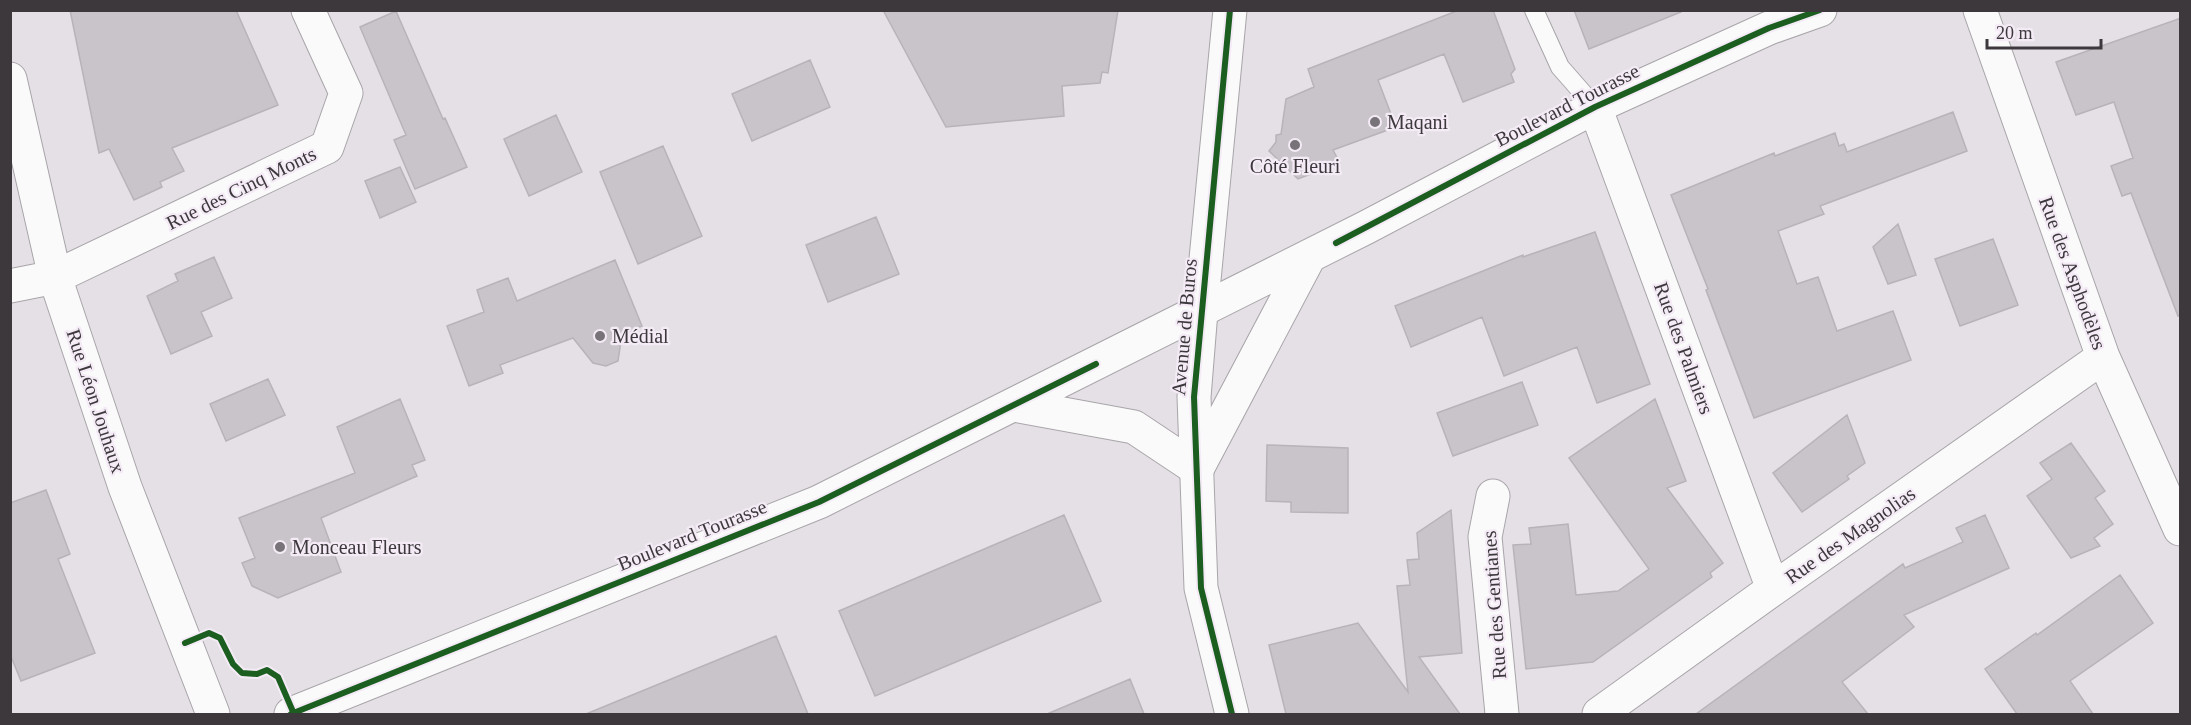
<svg xmlns="http://www.w3.org/2000/svg" width="2191" height="725" viewBox="0 0 2191 725" font-family="Georgia,serif">
<style>
.building{fill:#c8c4c9;stroke:#b7b3b8;stroke-width:1.5}
.lines{fill:none;stroke-linecap:round;stroke-linejoin:round}
.service-casing{stroke:#a8a5a9;stroke-width:20}
.minor-casing{stroke:#a8a5a9;stroke-width:35}
.tertiary-casing{stroke:#a8a5a9;stroke-width:35}
.secondary-casing{stroke:#a8a5a9;stroke-width:35}
.service{stroke:#fbfafb;stroke-width:18}
.minor{stroke:#fbfafb;stroke-width:33}
.tertiary{stroke:#fbfafb;stroke-width:33}
.secondary{stroke:#fbfafb;stroke-width:33}
.cycleway-casing{stroke:#f4ebf6;stroke-width:10}
.cycleway{stroke:#1b5e20;stroke-width:6}
.poi-dot{fill:#777378;stroke:#f4ebf6;stroke-width:2}
.labels{text-anchor:middle;dominant-baseline:central;stroke-width:4.5;stroke-linejoin:round;paint-order:stroke}
.street-label{font-size:20px;fill:#3c383c;stroke:#f4ebf6}
.poi-label{font-size:20px;fill:#3c383c;stroke:#f4ebf6;text-anchor:start}
</style>
<rect width="100%" height="100%" fill="#e5e0e6"/>
<!-- building -->
<path class="building" d="M 70,10 L 236,10 L 278,105 L 172,148 L 184,171 L 160,182 L 162,187 L 134,200 L 109,149 L 99,153 Z
M 883,10 L 1118,10 L 1108,73 L 1102,72 L 1100,83 L 1062,86 L 1064,116 L 946,127 Z
M 1459,10 L 1493,10 L 1515,69 L 1511,74 L 1514,82 L 1463,102 L 1444,54 L 1378,80 L 1396,127 L 1333,150 L 1340,163 L 1298,179 L 1269,151 L 1276,142 L 1276,135 L 1281,134 L 1286,99 L 1314,87 L 1308,69 Z
M 1574,10 L 1681,10 L 1681,12 L 1589,49 Z
M 396,11 L 443,119 L 445,118 L 467,167 L 415,189 L 394,140 L 406,135 L 360,27 Z
M 2181,18 L 2181,315 L 2178,316 L 2131,193 L 2122,196 L 2111,166 L 2133,158 L 2114,102 L 2076,115 L 2056,62 Z
M 810,60 L 830,107 L 752,141 L 732,94 Z
M 1953,112 L 1967,151 L 1820,206 L 1824,214 L 1778,231 L 1797,284 L 1818,277 L 1837,331 L 1893,311 L 1911,360 L 1754,418 L 1706,290 L 1708,289 L 1671,195 L 1774,153 L 1775,156 L 1835,133 L 1839,146 L 1844,144 L 1847,152 Z
M 556,115 L 582,172 L 529,196 L 504,139 Z
M 663,146 L 702,236 L 638,264 L 600,172 Z
M 400,167 L 416,202 L 380,218 L 365,181 Z
M 876,217 L 899,274 L 828,302 L 806,245 Z
M 1898,224 L 1916,275 L 1888,284 L 1873,247 Z
M 1595,232 L 1650,384 L 1597,403 L 1577,347 L 1504,376 L 1482,317 L 1411,347 L 1395,306 L 1523,255 L 1523,257 Z
M 1993,239 L 2018,305 L 1960,326 L 1935,259 Z
M 214,257 L 232,298 L 201,312 L 212,336 L 171,354 L 147,296 L 178,281 L 175,274 Z
M 615,260 L 642,326 L 622,334 L 618,361 L 606,366 L 593,363 L 573,338 L 500,365 L 503,373 L 469,386 L 447,326 L 484,312 L 477,290 L 508,278 L 517,301 Z
M 268,379 L 285,415 L 226,441 L 210,404 Z
M 1522,382 L 1538,425 L 1453,456 L 1437,413 Z
M 400,399 L 425,460 L 412,465 L 417,476 L 321,518 L 341,572 L 278,598 L 252,586 L 242,563 L 255,558 L 239,518 L 355,473 L 337,427 Z
M 1655,399 L 1686,481 L 1667,488 L 1723,563 L 1710,573 L 1712,577 L 1593,662 L 1526,669 L 1513,545 L 1531,544 L 1529,528 L 1568,524 L 1576,595 L 1618,591 L 1649,569 L 1569,458 Z
M 1847,415 L 1865,463 L 1847,476 L 1849,479 L 1802,512 L 1773,473 Z
M 2071,443 L 2105,491 L 2095,498 L 2113,524 L 2094,538 L 2100,546 L 2071,558 L 2027,496 L 2052,479 L 2040,463 Z
M 1267,445 L 1348,448 L 1348,513 L 1291,512 L 1291,502 L 1266,501 Z
M 46,490 L 70,554 L 58,559 L 95,653 L 21,681 L 10,654 L 10,503 Z
M 1451,510 L 1462,653 L 1419,657 L 1460,714 L 1286,714 L 1269,645 L 1358,623 L 1408,692 L 1397,586 L 1410,585 L 1407,560 L 1419,559 L 1417,533 Z
M 1064,515 L 1101,601 L 875,696 L 839,611 Z
M 1985,515 L 2009,568 L 1904,615 L 1914,627 L 1842,682 L 1868,714 L 1696,714 L 1903,564 L 1905,568 L 1963,542 L 1956,528 Z
M 2120,575 L 2153,623 L 2070,681 L 2093,714 L 2017,714 L 1985,669 L 2036,633 L 2037,635 Z
M 776,636 L 808,714 L 586,714 Z
M 1130,679 L 1144,714 L 1047,714 Z"/>
<g class="lines">
<!-- service casing -->
<g class="service-casing">
<path id="service" d="M 1534,10 L 1560,67 L 1595,107"/>
</g>
<!-- minor casing -->
<g class="minor-casing">
<path id="minor" d="M 1980,10 L 2103,357 L 2180,529
M 10,79 L 55,277 L 125,487 L 213,714
M 1595,107 L 1773,589
M 10,286 L 55,277 L 327,147 L 346,93 L 308,10
M 1201,311 L 1230,10
M 1493,496 L 1485,537 L 1502,714
M 1599,714 L 1773,589 L 2103,357"/>
</g>
<!-- tertiary casing -->
<g class="tertiary-casing">
<path id="tertiary" d="M 1201,311 L 1194,397 L 1201,588 L 1232,714"/>
</g>
<!-- secondary casing -->
<g class="secondary-casing">
<path id="secondary" d="M 1014,405 L 1134,427 L 1197,469 L 1309,257
M 291,714 L 819,502 L 1365,228 L 1595,107 L 1769,28 L 1820,10"/>
</g>
<!-- service -->
<use href="#service" class="service"/>
<!-- minor -->
<use href="#minor" class="minor"/>
<!-- tertiary -->
<use href="#tertiary" class="tertiary"/>
<!-- secondary -->
<use href="#secondary" class="secondary"/>
<!-- cycleway casing -->
<g class="cycleway-casing">
<path id="cycleway" d="M 1230,10 L 1194,397 L 1201,588 L 1232,714
M 1336,243 L 1595,107 L 1769,28 L 1820,10
M 185,643 L 209,633 L 220,638 L 233,664 L 242,673 L 257,674 L 267,670 L 278,677 L 294,714
M 291,714 L 819,502 L 1096,364"/>
</g>
<!-- cycleway -->
<use href="#cycleway" class="cycleway"/>
</g>
<!-- markers -->
<g class="poi-dot">
<circle cx="1375" cy="122" r="6"/>
<circle cx="1295" cy="145" r="6"/>
<circle cx="600" cy="336" r="6"/>
<circle cx="280" cy="547" r="6"/>
</g>
<g class="labels">
<!-- street labels -->
<g class="street-label">
<text transform="translate(1567 105) rotate(-27)">Boulevard Tourasse</text>
<text transform="translate(241 188) rotate(-26)">Rue des Cinq Monts</text>
<text transform="translate(2073 273) rotate(70)">Rue des Asphodèles</text>
<text transform="translate(1184 327) rotate(-85)">Avenue de Buros</text>
<text transform="translate(1684 348) rotate(70)">Rue des Palmiers</text>
<text transform="translate(96 401) rotate(72)">Rue Léon Jouhaux</text>
<text transform="translate(692 535) rotate(-22)">Boulevard Tourasse</text>
<text transform="translate(1850 535) rotate(-35)">Rue des Magnolias</text>
<text transform="translate(1494 605) rotate(-94)">Rue des Gentianes</text>
</g>
<!-- poi labels -->
<g class="poi-label">
<text x="1387" y="122">Maqani</text>
<text x="1295" y="166" text-anchor="middle">Côté Fleuri</text>
<text x="612" y="336">Médial</text>
<text x="292" y="547">Monceau Fleurs</text>
</g>
</g>
<!-- border -->
<rect width="2191" height="725" fill="none" stroke="#3c383c" stroke-width="24"/>
<!-- scale -->
<path d="M1987 39v9h114v-9" fill="none" stroke="#3c383c" stroke-width="3"/>
<text x="1996" y="39" font-size="18" fill="#3c383c" stroke="#f4ebf6" stroke-width="4.5" paint-order="stroke">20 m</text>
</svg>
